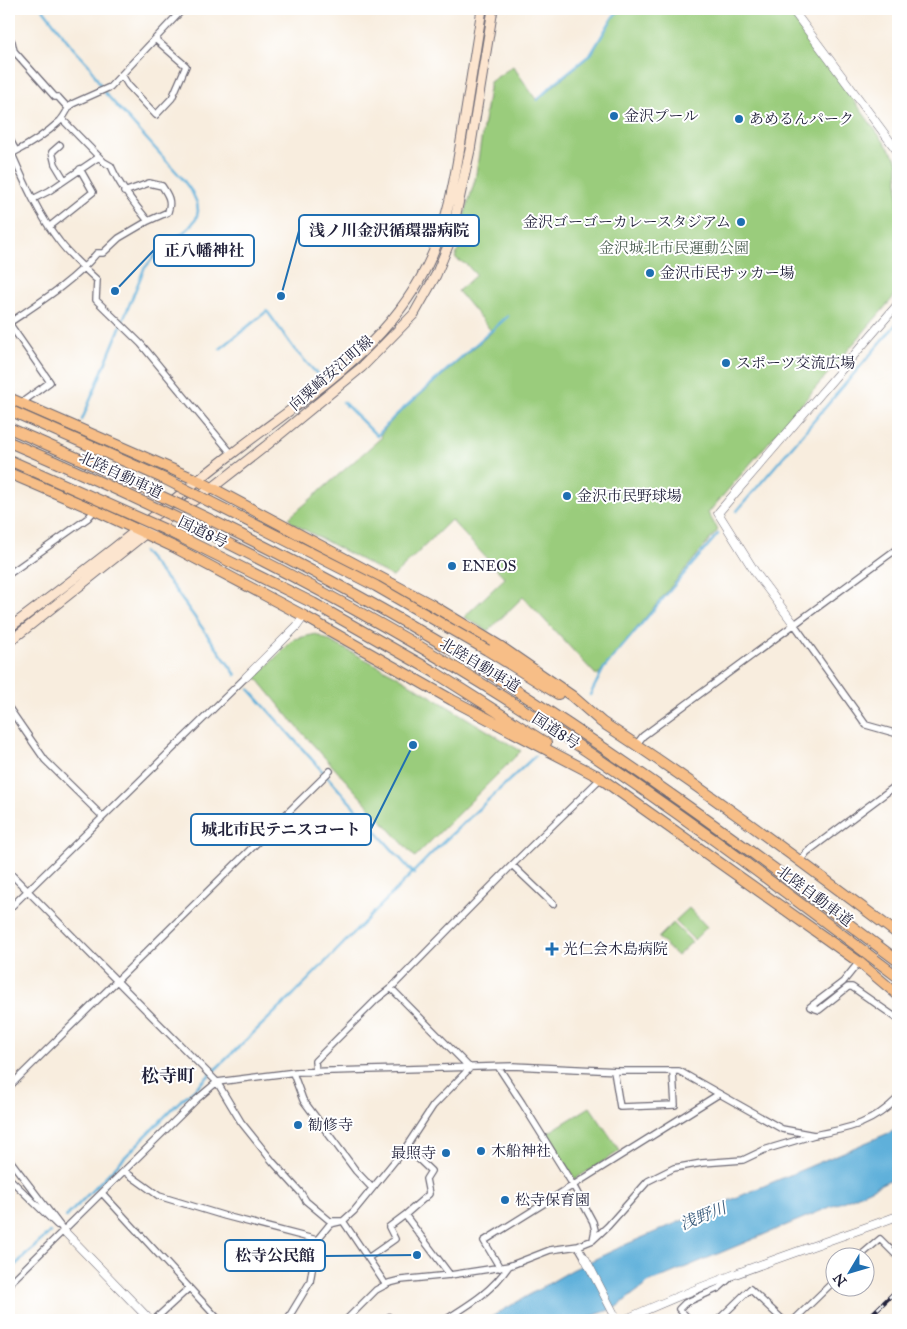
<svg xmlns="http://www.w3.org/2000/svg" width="907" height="1329" viewBox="0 0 907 1329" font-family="'IM FELL Great Primer','Noto Serif JP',serif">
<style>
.green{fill:#9acc7c;stroke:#5e775c}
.water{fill:#5fb0da;stroke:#40698a}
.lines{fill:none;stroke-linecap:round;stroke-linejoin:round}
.stream{stroke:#5fb0da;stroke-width:2.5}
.minor-casing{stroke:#6d6974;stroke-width:8}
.tertiary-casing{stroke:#6d6974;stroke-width:9}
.secondary-casing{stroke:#6d6974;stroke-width:11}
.trunk-casing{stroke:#6d6974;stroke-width:12}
.minor{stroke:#fff;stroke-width:5.5}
.tertiary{stroke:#fff;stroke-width:8}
.secondary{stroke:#fce5cf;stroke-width:9}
.trunk{stroke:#f7be87;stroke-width:10}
.rail-casing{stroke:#22223b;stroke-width:4.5}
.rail{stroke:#fff;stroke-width:2.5;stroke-dasharray:8;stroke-linecap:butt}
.trunk-bridge-casing{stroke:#6d6974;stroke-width:12;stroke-linecap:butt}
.motorway-bridge-casing{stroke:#6d6974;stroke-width:12;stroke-linecap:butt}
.trunk-bridge{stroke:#f7be87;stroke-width:10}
.motorway-bridge{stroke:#f7be87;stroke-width:10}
.poi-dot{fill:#1f6fb2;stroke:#fff;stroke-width:2}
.labels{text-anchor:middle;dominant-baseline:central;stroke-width:4;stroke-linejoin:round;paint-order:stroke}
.poi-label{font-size:15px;fill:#22223b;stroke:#fff;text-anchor:start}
.park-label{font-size:15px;fill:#4c5e52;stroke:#fff}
.street-label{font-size:15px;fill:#22223b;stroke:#fff}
.water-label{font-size:16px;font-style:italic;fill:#3a5b7b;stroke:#fff}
.quarter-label{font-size:18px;font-weight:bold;fill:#22223b;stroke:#fff}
.leader{fill:none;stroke:#1f6fb2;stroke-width:2}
.callout-dot{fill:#1f6fb2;stroke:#fff;stroke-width:2}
.callout{fill:#fff;stroke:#1f6fb2;stroke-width:2}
.callout-label{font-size:16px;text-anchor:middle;font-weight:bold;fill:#22223b}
</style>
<rect width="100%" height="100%" fill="#fff"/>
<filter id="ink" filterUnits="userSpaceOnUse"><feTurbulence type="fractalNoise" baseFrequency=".02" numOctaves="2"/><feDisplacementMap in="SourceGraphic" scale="10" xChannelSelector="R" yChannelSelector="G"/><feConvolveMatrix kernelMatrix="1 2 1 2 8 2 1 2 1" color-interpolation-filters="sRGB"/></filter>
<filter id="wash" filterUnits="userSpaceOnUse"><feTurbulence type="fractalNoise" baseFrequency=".0096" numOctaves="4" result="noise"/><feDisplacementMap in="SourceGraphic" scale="20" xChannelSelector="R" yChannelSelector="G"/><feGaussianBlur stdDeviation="1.12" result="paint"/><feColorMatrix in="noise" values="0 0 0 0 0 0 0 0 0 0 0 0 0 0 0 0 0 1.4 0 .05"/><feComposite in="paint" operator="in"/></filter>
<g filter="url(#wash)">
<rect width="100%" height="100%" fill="#f8edde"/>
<!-- green -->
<path class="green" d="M 622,9 L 787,9 L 898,161 L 898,292 L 708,513 L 718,530 L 597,676 L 523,597 L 488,631 L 464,617 L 505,578 L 451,520 L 393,577 L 292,523 L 289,518 L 382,437 L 380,435 L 394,418 L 492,332 L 458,291 L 476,275 L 467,265 L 455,258 L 464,237 L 461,227 L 475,180 L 490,82 L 513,66 L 537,101 L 557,83 L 592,54 L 613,17 Z
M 316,634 L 394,674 L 521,751 L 415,857 L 298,728 L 256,677 L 294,639 Z
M 689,908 L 707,927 L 694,940 L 675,921 Z
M 673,923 L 692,942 L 677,956 L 658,938 Z
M 590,1107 L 620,1151 L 575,1179 L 546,1134 Z"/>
<!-- water -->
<path class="water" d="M 898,1129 L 898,1176 L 854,1197 L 648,1283 L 615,1308 L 581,1320 L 486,1320 L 572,1270 L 627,1244 Z"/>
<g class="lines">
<!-- stream -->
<path class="stream" d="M 43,9 L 73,48 L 89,65 L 105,93 L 181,177 L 192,192 L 197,203 L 198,211 L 196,219 L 189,228 L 158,252 L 144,269 L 82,420
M 537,100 L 556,82 L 591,54 L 613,17 L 621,9
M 220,349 L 267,311 L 295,350 L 318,375
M 343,402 L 377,436 L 394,417 L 508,316
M 737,511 L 898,322
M 143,552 L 173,587 L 236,675
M 249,689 L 414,874
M 590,695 L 604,668 L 718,534
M 66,1217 L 178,1103 L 198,1086 L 294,994 L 436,849 L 535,756
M 9,1271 L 50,1232"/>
</g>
</g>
<g filter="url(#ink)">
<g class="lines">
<!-- minor casing -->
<g class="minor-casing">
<path id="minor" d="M 9,37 L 12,42 L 14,51
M 9,51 L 14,51 L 55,97 L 58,97 L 68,108
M 122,75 L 128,85 L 156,115 L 172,98 L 186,66 L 155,39
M 9,138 L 15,149 L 12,154 C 25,184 39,215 59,241 C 70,256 84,268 97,280 L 96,300 L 141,344 L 232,454
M 60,145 L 52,152 L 55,164 L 64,179
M 13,153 C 29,145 47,133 60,121 C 65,116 67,109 72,104 L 110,87 L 183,9
M 124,192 L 149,183 L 162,186 C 168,195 172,201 168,212 L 148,221
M 33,199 L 49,191 L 99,157
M 49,227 L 93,192 L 80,169
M 9,323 C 40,302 73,282 97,253 L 103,253 L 119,238 L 148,221 C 134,203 120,187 111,166 L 104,162 L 62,119
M 9,323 L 50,382 L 21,403
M 9,574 L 88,518 L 95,510
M 794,624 L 866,725 L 898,734
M 9,708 L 45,760 L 103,817
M 636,745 L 643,736 L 898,548
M 800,861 L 807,852 L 898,784
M 512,865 L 553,904
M 9,872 L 217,1082 L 241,1122 L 273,1162 L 301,1193 L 306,1201 L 330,1221 L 343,1221
M 9,909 L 246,677
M 859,962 L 843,982 L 810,1007 L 819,1010 L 848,987 L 852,987 L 898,1019
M 470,1068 L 391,988 L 512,865 L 601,778
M 499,1068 L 522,1103 L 573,1185 L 593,1222 L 595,1230 L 593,1240
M 614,1071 L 620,1107 L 675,1105 L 673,1073
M 316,1072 L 315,1061 L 377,999 L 391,988
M 293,1073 L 303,1100 L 356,1171 L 372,1188
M 9,1087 L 330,771
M 814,1135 C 849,1128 871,1125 898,1098
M 406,1147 L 431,1171 L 426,1179 L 429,1194 L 405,1215 L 450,1275
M 9,1159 L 64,1231
M 124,1171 L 159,1196 L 225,1216 L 317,1240
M 9,1178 L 57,1225
M 102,1193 L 219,1320
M 343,1221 L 386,1285
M 860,1256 L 880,1239 L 898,1257
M 368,1258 L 395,1239 L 389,1227 L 405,1215
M 500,1268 L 484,1241 L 719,1094
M 9,1284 L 197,1099 L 217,1082 L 296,1072 L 513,1066 L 619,1071 L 679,1071 L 782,1129 L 814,1135 L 764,1150 L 743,1160 L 702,1163 L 674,1168 L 648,1181 L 608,1226 L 593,1240 L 578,1246
M 154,1320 L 189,1288
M 287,1320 L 310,1282 L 317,1240 L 330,1224 L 343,1221 L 354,1211 L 406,1147 L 433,1106 L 470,1068
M 346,1320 L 376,1290 L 389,1283 L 401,1280 L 450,1275 L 509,1266 L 550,1250 L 578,1246 L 585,1258
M 386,1320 L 389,1317
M 445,1320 C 472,1303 491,1292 509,1266
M 690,1320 L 679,1309 L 685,1303 L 719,1288 L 730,1278
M 718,1320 L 750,1289 L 783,1320
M 794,1320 L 834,1281"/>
</g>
<!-- tertiary casing -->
<g class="tertiary-casing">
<path id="tertiary" d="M 792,9 L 898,152
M 794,624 L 755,572 L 718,513 L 898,304
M 246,677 L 297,626 L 304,616
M 64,1231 L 150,1320
M 585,1258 L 614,1314
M 624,1320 C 713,1279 806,1249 898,1216"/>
</g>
<!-- secondary casing -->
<g class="secondary-casing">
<path id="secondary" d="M 9,628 C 44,602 79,575 114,548 C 154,517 192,484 233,453 C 305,397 385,351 427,266 C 449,222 456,171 464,123 C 470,85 476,47 482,9
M 9,642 L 145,534 L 212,488 L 267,445 L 362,367 L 414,314 L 436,275 L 450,241 L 470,150 L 493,9"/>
</g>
<!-- trunk casing -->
<g class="trunk-casing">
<path id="trunk" d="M 9,398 L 199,481 L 430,604 L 501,647 L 572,696 L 604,724
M 9,473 L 95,510 L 174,547 L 304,616 L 452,700 L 601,778
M 487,650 L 558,694
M 436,673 L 546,743
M 600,721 C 702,787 800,861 898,934
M 596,775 L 859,962 L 898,995"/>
</g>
<!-- minor -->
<use href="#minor" class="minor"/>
<!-- tertiary -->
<use href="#tertiary" class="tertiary"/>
<!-- secondary -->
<use href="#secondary" class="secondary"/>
<!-- trunk -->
<use href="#trunk" class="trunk"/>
<!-- rail casing -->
<g class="rail-casing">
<path id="rail" d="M 866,1320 L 898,1289"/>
</g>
<!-- rail -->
<use href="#rail" class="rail"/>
<!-- trunk-bridge casing -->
<g class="trunk-bridge-casing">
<path id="trunk-bridge" d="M 9,410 L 165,479 L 376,586 L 487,650
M 9,460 L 166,530 L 313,603 L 436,673"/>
</g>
<!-- motorway-bridge casing -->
<g class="motorway-bridge-casing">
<path id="motorway-bridge" d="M 9,428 C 162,494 314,566 457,653 C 610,747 755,853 898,961
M 9,442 C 185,517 357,604 519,707 C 650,790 774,883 898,977"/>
</g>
<!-- trunk-bridge -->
<use href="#trunk-bridge" class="trunk-bridge"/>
<!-- motorway-bridge -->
<use href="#motorway-bridge" class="motorway-bridge"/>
</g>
</g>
<!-- markers -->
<g class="poi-dot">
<circle cx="614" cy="116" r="5"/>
<circle cx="739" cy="119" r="5"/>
<circle cx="741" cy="222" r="5"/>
<circle cx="650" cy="273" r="5"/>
<circle cx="726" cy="363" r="5"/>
<circle cx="567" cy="496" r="5"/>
<circle cx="452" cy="566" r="5"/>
<path d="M549.5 941.5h5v5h5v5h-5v5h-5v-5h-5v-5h5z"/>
<circle cx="298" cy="1125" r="5"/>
<circle cx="481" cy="1151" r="5"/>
<circle cx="446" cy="1153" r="5"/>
<circle cx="505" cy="1200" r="5"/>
</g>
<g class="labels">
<!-- poi labels -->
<g class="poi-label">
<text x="624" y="116">金沢プール</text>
<text x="749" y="119">あめるんパーク</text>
<text x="731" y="222" text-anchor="end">金沢ゴーゴーカレースタジアム</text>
<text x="660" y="273">金沢市民サッカー場</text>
<text x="736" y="363">スポーツ交流広場</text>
<text x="577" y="496">金沢市民野球場</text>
<text x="462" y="566">ENEOS</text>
<text x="563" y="949">光仁会木島病院</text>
<text x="308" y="1125">勧修寺</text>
<text x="491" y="1151">木船神社</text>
<text x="436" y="1153" text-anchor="end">最照寺</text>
<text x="515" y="1200">松寺保育園</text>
</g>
<!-- park labels -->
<g class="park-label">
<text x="674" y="248">金沢城北市民運動公園</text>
</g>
<!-- street labels -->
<g class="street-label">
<text transform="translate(331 373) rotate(-41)">向粟崎安江町線</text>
<text transform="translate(121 475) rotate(25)">北陸自動車道</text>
<text transform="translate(203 532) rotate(26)">国道8号</text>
<text transform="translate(480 665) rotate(31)">北陸自動車道</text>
<text transform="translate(556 731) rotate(33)">国道8号</text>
<text transform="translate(815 896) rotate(37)">北陸自動車道</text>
</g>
<!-- water labels -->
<g class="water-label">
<text transform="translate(703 1216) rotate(-22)">浅野川</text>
</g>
<!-- quarter labels -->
<g class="quarter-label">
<text x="168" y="1076">松寺町</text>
</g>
</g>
<!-- callouts -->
<path class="leader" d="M281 296L299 231M115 291L154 250M413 745L371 829M417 1255L325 1256"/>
<g class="callout-dot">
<circle cx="281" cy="296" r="5"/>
<circle cx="115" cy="291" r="5"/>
<circle cx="413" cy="745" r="5"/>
<circle cx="417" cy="1255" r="5"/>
</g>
<g class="callout">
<rect x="299" y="215" width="180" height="31" rx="5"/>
<rect x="154" y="235" width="100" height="31" rx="5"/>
<rect x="191" y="814" width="180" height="31" rx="5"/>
<rect x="225" y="1240" width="100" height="31" rx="5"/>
</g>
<g class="callout-label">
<text x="389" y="236">浅ノ川金沢循環器病院</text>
<text x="204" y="256">正八幡神社</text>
<text x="281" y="835">城北市民テニスコート</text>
<text x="275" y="1261">松寺公民館</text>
</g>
<!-- margin -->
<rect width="907" height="1329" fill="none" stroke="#fff" stroke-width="30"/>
<!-- north arrow -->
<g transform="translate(850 1272) rotate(232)"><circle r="24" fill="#ffffff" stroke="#a7a7b1"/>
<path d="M0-4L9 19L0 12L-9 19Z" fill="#1f6fb2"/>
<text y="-8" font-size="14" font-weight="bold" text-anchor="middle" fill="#22223b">N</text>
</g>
</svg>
